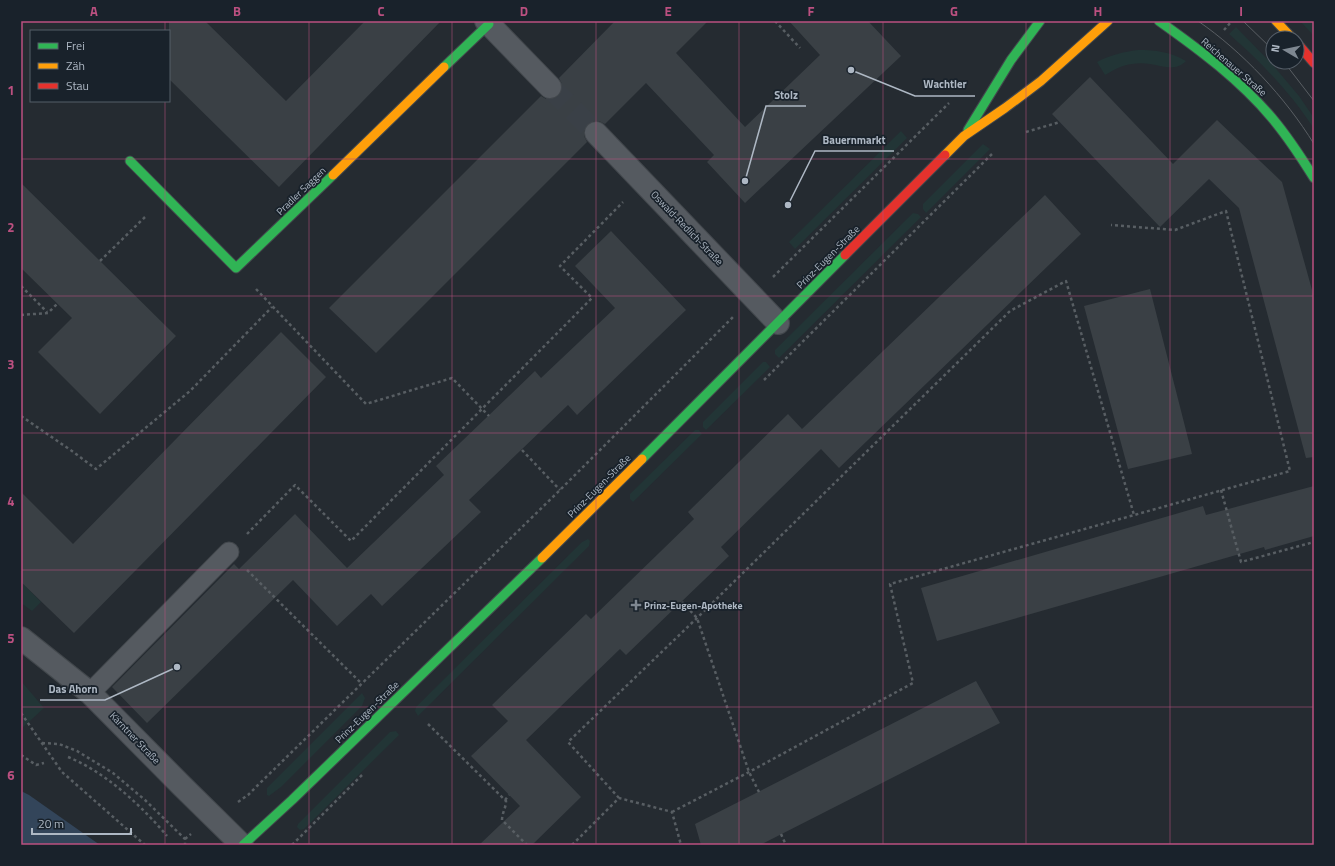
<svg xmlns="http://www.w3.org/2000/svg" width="1335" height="866" viewBox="0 0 1335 866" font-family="'Titillium Web',sans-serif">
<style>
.green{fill:#223536}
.water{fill:#33455a}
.building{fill:#3a4045}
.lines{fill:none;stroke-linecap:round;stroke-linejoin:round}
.street-tunnel{stroke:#3a4047;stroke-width:22;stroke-dasharray:22 11;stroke-linecap:butt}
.lane-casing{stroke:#42474c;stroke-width:21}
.street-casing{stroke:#42474c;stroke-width:24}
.fast-casing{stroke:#42474c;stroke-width:11}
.slow-casing{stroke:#42474c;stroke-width:11}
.jam-casing{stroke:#42474c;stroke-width:11}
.path{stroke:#585e63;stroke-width:2.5;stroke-dasharray:3 3;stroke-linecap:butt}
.lane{stroke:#555a60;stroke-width:19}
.street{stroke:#555a60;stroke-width:22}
.fast{stroke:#30b455;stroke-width:9}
.slow{stroke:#ff9f0a;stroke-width:9}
.jam{stroke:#e5322d;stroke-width:9}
.tram{stroke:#595e63;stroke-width:1}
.grid{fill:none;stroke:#bb5080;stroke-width:1;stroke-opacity:0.55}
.poi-dot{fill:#7e8791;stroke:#19222b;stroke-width:1.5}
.labels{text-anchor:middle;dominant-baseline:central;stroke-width:3.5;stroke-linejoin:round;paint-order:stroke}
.street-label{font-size:10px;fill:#aeb8c4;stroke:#19222b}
.poi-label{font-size:10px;font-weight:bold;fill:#aeb8c4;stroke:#19222b;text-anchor:start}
.leader{fill:none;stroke:#aeb8c4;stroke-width:1.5}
.callout-dot{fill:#aeb8c4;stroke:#19222b;stroke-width:1.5}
.callout-label{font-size:11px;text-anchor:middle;font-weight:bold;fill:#aeb8c4;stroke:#19222b;stroke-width:3.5;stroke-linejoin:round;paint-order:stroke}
.neatline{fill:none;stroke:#bb5080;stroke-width:1.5}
.grid-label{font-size:13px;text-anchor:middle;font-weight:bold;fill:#bb5080}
</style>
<rect width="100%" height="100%" fill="#252b31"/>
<!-- green -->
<path class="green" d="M 1300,21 L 1314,21 L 1314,36 Z
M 1236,27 L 1272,64 L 1299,96 L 1314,118 L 1314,129 C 1291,93 1261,62 1229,34 Z
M 1138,50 C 1156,50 1171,52 1186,61 C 1175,72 1164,66 1150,64 C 1144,63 1138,63 1132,64 C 1122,65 1114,70 1105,75 L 1097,62 C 1110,55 1123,52 1138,50 Z
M 901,131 L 907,138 L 795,249 L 789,242 Z
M 983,144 L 990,149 L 926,213 L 923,209 L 923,204 Z
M 913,213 L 918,214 L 921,217 L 779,358 L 775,354 L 775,350 Z
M 763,362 L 766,362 L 770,367 L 706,430 L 703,427 L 703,422 Z
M 695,430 L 699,430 L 702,434 L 633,502 L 630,499 L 630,494 Z
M 588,539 L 590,541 L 589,546 L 418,716 L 415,711 L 416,707 L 582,542 Z
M 21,582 L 41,602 L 32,611 L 21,603 Z
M 21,681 L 44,708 L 21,729 Z
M 362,693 L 365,698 L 362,706 L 281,787 L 269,796 L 267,795 L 267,788 Z
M 396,731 L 399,735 L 304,829 L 300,830 L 297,827 L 298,824 L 390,732 Z"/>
<!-- water -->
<path class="water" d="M 21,791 L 29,795 L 100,845 L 21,845 Z"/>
<!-- building -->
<path class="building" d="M 169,21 L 205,21 L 286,101 L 365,21 L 441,21 L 279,187 L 169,79 Z
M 615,21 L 708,21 L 676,53 L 745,127 L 820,55 L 789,21 L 868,21 L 901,56 L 745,203 L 707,162 L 714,155 L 646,83 L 605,124 L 599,121 L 593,121 L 587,124 L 584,130 L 584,136 L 587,142 L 376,353 L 329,308 L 541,96 L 546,99 L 553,99 L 559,96 L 562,91 L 562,84 L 559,78 Z
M 1090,77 L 1173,164 L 1217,120 L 1282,182 L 1314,297 L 1314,457 L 1306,458 L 1239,208 L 1209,179 L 1160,227 L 1052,114 Z
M 21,183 L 176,336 L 100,414 L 38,352 L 72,318 L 21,268 Z
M 1045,195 L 1081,234 L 839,468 L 821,449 L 721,547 L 729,556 L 626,655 L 620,649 L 526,740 L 581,797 L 532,845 L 479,845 L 520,806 L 471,756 L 508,721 L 492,705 L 586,614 L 591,619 L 694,519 L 688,512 L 788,414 L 802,429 Z
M 611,231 L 686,310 L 577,415 L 568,405 L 469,500 L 481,512 L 382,606 L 371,594 L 337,626 L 293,580 L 147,723 L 112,687 L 234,564 L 239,569 L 295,514 L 347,568 L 444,475 L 436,466 L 535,371 L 541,378 L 615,308 L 575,266 Z
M 1150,289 L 1192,454 L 1128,469 L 1084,306 Z
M 281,332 L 326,377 L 74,633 L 21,582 L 21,492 L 73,544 Z
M 1314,486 L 1314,536 L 1265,550 L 1264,547 L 937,641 L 921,588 L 1203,506 L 1206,515 Z
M 976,681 L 1000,723 L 760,845 L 701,845 L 695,824 Z"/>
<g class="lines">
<!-- street-tunnel -->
<path class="street-tunnel" d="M 550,87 L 596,133"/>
<!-- lane casing -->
<g class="lane-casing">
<path id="lane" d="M 90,693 L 229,552"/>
</g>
<!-- street casing -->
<g class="street-casing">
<path id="street" d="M 486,21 L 550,87
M 596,133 L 778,323
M 21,638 L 90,693 L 182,786 L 242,845"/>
</g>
<!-- fast casing -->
<g class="fast-casing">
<path id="fast" d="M 1159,21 C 1200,50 1240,80 1272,118 C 1288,137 1301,157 1314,178
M 444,67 L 489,24
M 968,130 L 1011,60 L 1040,21
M 130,161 L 236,268 L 333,175
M 642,459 L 845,255
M 243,845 L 292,800 L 542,558"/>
</g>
<!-- slow casing -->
<g class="slow-casing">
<path id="slow" d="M 1276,21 L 1292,38
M 945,155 L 964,136 L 1005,108 L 1041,81 L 1108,21
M 333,175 L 444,67
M 542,558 L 642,459"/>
</g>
<!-- jam casing -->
<g class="jam-casing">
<path id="jam" d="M 1297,43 L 1314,63
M 845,255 L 945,155"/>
</g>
<!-- path -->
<path class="path" d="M 775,21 L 800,48
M 1224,30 L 1231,22
M 1026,132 L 1060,122
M 100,261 L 145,217
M 773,277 L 949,103
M 21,286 L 47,312
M 256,289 L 366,404 L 452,378 L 489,416
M 21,315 L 48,313 L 57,304
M 764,380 L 994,152
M 21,416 L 72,451 L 96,469 L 190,391 L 272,307
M 522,450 L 560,490
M 1221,490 L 1241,562 L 1314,542
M 247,534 L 295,485 L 351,541 L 592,298 L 560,266 L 623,202
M 247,570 L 362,684
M 682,602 L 697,618 L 749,772 L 759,792
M 21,713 L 62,772 L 145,845
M 428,724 L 506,801 C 506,808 502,813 502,820 L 527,845
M 42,743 L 59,744 L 77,751 L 113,773 L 145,800 L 185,839 L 185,845
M 21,755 L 36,765 L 44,763
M 68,757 C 105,772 141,805 167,836
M 619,798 L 568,742 L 697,618 L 1010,311 L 1066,281 L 1134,515
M 505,800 L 509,795
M 238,802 L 248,795 L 258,785 L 560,490 L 733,317
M 672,812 L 749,772 L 913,683 L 890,584 L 1290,471 L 1226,211 L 1175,230 L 1111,225
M 781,834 L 786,845
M 185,839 L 191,834
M 292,845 L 364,773
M 572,845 L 619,798 L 672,812 L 681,845"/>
<!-- lane -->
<use href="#lane" class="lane"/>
<!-- street -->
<use href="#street" class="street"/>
<!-- fast -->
<use href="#fast" class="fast"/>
<!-- slow -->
<use href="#slow" class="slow"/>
<!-- jam -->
<use href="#jam" class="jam"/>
<!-- tram -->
<path class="tram" d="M 1198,21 C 1243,52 1285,97 1314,144
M 1243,21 L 1273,50
M 1284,62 L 1314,101"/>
</g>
<!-- grid -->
<path class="grid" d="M 165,21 L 165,31M 309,21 L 309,845M 452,21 L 452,845M 596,21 L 596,845M 739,21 L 739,845M 883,21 L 883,845M 1026,21 L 1026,845M 1170,21 L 1170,845M 165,101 L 165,845M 21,159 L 1314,159M 21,296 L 1314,296M 21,433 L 1314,433M 21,570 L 1314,570M 21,707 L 1314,707"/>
<!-- markers -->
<path class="poi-dot" d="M634 599h4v4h4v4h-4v4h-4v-4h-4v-4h4z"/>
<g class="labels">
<!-- street labels -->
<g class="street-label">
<text transform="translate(1234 67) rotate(41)">Reichenauer Straße</text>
<text transform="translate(301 191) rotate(-44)">Pradler Saggen</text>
<text transform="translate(687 228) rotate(46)">Oswald-Redlich-Straße</text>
<text transform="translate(828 257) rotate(-45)">Prinz-Eugen-Straße</text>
<text transform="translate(599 486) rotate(-45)">Prinz-Eugen-Straße</text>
<text transform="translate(367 712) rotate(-44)">Prinz-Eugen-Straße</text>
<text transform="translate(135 738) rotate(46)">Kärntner Straße</text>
</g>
<!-- poi labels -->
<g class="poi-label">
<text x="644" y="605">Prinz-Eugen-Apotheke</text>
</g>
</g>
<!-- callouts -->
<path class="leader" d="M851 70L915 96H975M745 181L766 106H806M788 205L815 151H894M177 667L105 700H40"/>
<g class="callout-dot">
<circle cx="851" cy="70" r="4"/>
<circle cx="745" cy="181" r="4"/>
<circle cx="788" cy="205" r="4"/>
<circle cx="177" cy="667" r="4"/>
</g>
<g class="callout-label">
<text x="945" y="88">Wachtler</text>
<text x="786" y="99">Stolz</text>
<text x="854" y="144">Bauernmarkt</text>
<text x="73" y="693">Das Ahorn</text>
</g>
<!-- border -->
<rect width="1335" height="866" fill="none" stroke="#19222b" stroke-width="44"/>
<!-- legend -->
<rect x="30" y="30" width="140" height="72" fill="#19222b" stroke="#555e68"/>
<rect x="38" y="43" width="20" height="6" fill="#30b455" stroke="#555e68"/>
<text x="66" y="50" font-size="12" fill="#aeb8c4">Frei</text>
<rect x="38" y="63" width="20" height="6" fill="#ff9f0a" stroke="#555e68"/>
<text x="66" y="70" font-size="12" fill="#aeb8c4">Zäh</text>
<rect x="38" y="83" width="20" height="6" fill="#e5322d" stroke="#555e68"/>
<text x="66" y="90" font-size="12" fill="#aeb8c4">Stau</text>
<!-- north arrow -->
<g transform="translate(1285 50) rotate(279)"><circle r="19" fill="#19222b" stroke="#555e68"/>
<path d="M0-3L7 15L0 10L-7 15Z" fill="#7e8791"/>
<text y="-6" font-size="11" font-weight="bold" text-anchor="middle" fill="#aeb8c4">N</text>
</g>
<!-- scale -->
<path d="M32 828v6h99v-6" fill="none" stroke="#aeb8c4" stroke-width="2"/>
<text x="38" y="828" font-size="12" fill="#aeb8c4" stroke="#19222b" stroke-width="3" paint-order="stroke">20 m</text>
<rect x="22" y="22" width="1291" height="822" class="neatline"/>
<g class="grid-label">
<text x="94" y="16">A</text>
<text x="237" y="16">B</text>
<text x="381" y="16">C</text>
<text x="524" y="16">D</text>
<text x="668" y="16">E</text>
<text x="811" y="16">F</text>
<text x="954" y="16">G</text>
<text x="1098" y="16">H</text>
<text x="1241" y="16">I</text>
<text x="11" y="95">1</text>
<text x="11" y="232">2</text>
<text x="11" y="369">3</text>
<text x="11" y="506">4</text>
<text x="11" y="643">5</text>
<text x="11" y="780">6</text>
</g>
</svg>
